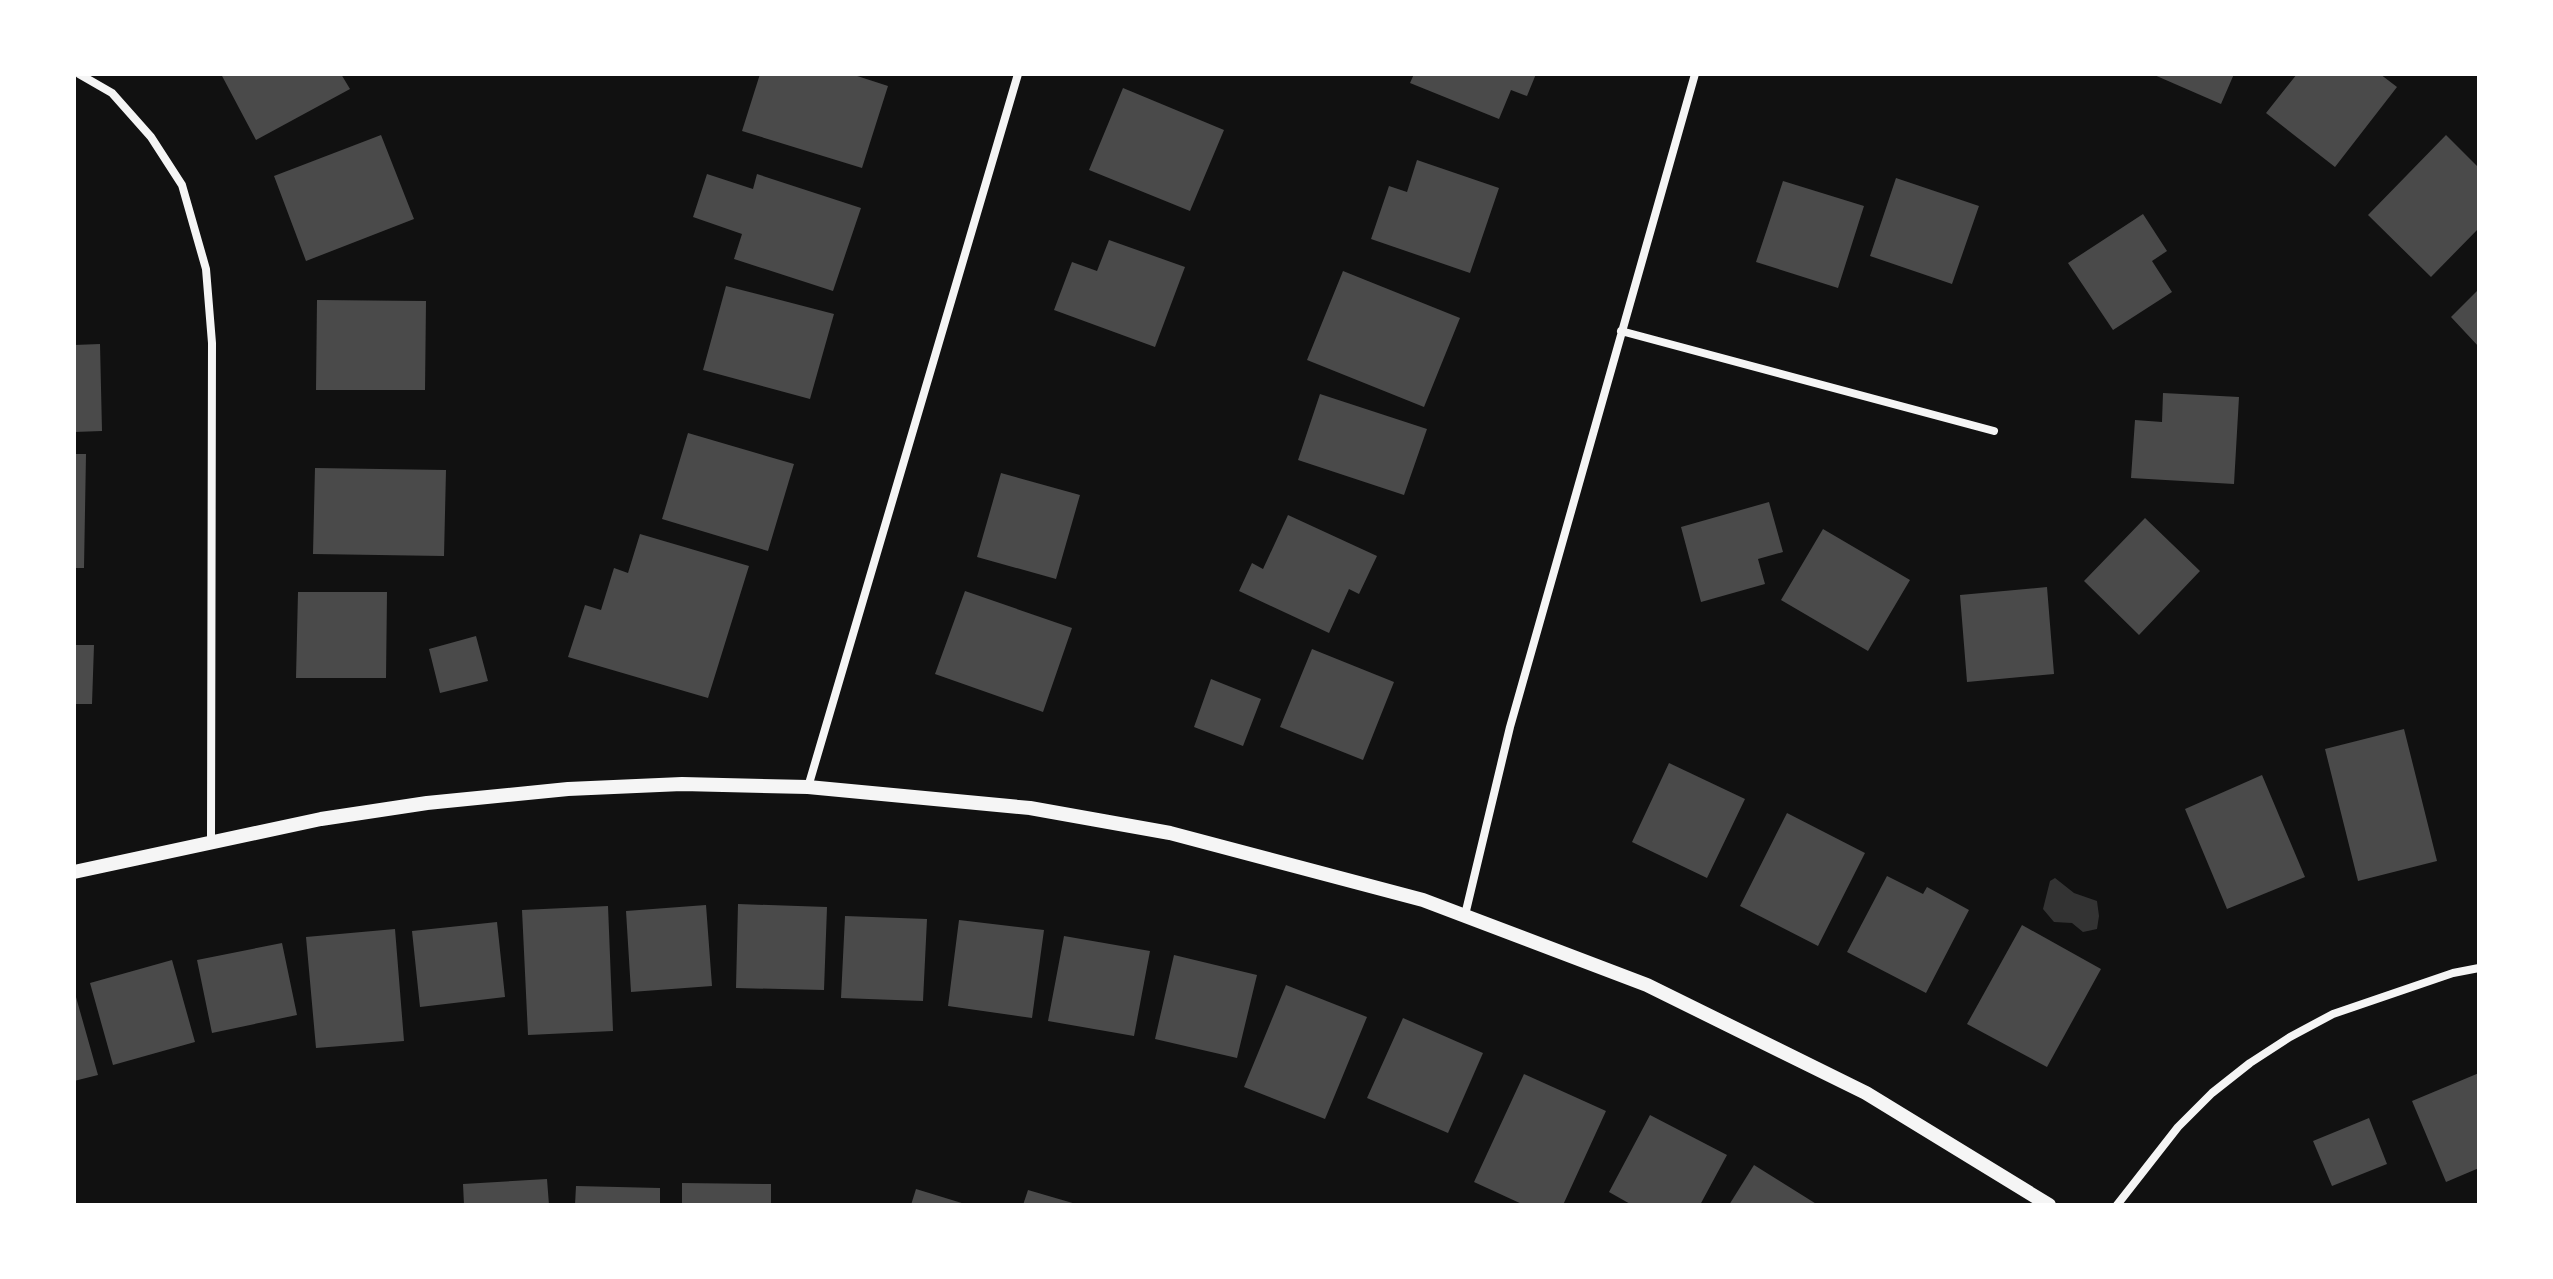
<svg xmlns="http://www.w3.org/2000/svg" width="2553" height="1279" viewBox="0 0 2553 1279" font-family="'PT Sans Narrow',sans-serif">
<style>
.water{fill:#333}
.building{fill:#4a4a4a}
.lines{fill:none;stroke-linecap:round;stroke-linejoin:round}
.minor{stroke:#f5f5f5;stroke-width:8}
.tertiary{stroke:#f5f5f5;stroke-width:14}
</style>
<rect width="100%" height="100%" fill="#111"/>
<!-- water -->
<path class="water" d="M 2055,878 L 2074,893 L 2097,901 L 2099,916 L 2097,929 L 2083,932 L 2072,923 L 2054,922 L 2043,909 L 2050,881 Z"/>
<!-- building -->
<path class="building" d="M 221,74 L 341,74 L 350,89 L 256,140 Z
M 760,74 L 851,74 L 888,86 L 862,168 L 742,131 Z
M 1414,74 L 1536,74 L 1527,96 L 1511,90 L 1499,119 L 1410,83 Z
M 2152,74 L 2234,74 L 2221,104 Z
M 2297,74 L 2380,74 L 2397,87 L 2335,167 L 2266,113 Z
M 1123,88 L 1224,130 L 1190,211 L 1089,170 Z
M 381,135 L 414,219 L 306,261 L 274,176 Z
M 2446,135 L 2479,168 L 2479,228 L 2431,277 L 2368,215 Z
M 1417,160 L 1499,188 L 1470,273 L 1371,239 L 1389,186 L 1407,192 Z
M 707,174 L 753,189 L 757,174 L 861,208 L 833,291 L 734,259 L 742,234 L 693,217 Z
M 1896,178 L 1979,206 L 1952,284 L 1870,256 Z
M 1783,181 L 1864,206 L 1838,288 L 1756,262 Z
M 2143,214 L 2167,251 L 2152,261 L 2172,292 L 2113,330 L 2068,263 Z
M 1109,240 L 1185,267 L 1155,347 L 1054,310 L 1072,262 L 1097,271 Z
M 1343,271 L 1460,318 L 1424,407 L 1307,360 Z
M 726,286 L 834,314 L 810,399 L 703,370 Z
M 2479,289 L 2479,347 L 2451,317 Z
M 317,300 L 426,301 L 425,390 L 316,390 Z
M 100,344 L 102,431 L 74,432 L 74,345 Z
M 2163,393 L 2239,397 L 2234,484 L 2131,478 L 2135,420 L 2162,422 Z
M 1320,394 L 1427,429 L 1404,495 L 1298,460 Z
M 688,433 L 794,464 L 768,551 L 662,519 Z
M 74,454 L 86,454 L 84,568 L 74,568 Z
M 315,468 L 446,470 L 444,556 L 313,554 Z
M 1001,473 L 1080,495 L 1056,579 L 977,557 Z
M 1769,502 L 1783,552 L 1758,559 L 1765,584 L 1701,602 L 1681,527 Z
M 1288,515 L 1377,556 L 1359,594 L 1349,589 L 1329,633 L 1239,591 L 1252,563 L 1263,569 Z
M 2145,518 L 2200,571 L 2139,635 L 2084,581 Z
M 1823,529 L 1910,580 L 1868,651 L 1781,600 Z
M 640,534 L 749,566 L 708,698 L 568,657 L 585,605 L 601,610 L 614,568 L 628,573 Z
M 2047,587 L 2054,674 L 1967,682 L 1960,595 Z
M 965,591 L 1072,628 L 1043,712 L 935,674 Z
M 298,592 L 387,592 L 386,678 L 296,678 Z
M 476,636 L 488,681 L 440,693 L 429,649 Z
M 74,645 L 94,645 L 92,704 L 74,704 Z
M 1312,649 L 1394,682 L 1363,760 L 1280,727 Z
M 1211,679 L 1261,699 L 1243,746 L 1194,727 Z
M 2404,729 L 2437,861 L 2358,881 L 2325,749 Z
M 1669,763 L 1745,799 L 1707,878 L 1632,842 Z
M 2262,775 L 2305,877 L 2227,909 L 2185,809 Z
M 1787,813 L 1865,853 L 1818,946 L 1740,906 Z
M 1887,876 L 1923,894 L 1927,887 L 1969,910 L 1926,993 L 1847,952 Z
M 738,904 L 827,907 L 824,990 L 736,988 Z
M 706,905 L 712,986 L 631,992 L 626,911 Z
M 608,906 L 613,1031 L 528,1035 L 522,910 Z
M 845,916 L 927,919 L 923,1001 L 841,998 Z
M 959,920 L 1044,930 L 1032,1018 L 948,1006 Z
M 497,922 L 505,997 L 420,1007 L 412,931 Z
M 2022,925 L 2101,969 L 2047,1067 L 1967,1024 Z
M 395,929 L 404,1041 L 316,1048 L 306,937 Z
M 1064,936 L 1150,951 L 1134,1036 L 1048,1021 Z
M 282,943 L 297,1015 L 212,1033 L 197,960 Z
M 1174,955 L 1257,975 L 1237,1058 L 1155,1039 Z
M 172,960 L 195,1042 L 113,1065 L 90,983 Z
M 1286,985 L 1367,1017 L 1325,1119 L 1244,1087 Z
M 74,990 L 98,1075 L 74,1081 Z
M 1403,1018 L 1483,1053 L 1448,1133 L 1367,1098 Z
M 2479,1073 L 2479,1168 L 2446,1182 L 2412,1101 Z
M 1524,1074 L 1606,1111 L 1563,1205 L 1524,1205 L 1474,1182 Z
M 1650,1115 L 1727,1155 L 1700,1205 L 1632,1205 L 1609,1192 Z
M 2369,1118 L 2387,1164 L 2332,1186 L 2313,1141 Z
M 1754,1165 L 1818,1205 L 1729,1205 Z
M 547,1179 L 549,1205 L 464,1205 L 463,1184 Z
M 682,1183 L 771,1184 L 771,1205 L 682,1205 Z
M 576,1186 L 660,1188 L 660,1205 L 575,1205 Z
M 916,1189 L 965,1204 L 965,1205 L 911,1205 Z
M 1028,1190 L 1076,1204 L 1076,1205 L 1023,1205 Z"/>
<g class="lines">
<!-- minor -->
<path class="minor" d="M 79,74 L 112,93 L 151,137 L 182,185 L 206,269 L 212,343 L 211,842
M 1621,331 L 1994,431
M 808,787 L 1018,74
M 1465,915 L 1510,727 L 1695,74
M 2117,1205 L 2178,1127 L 2212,1093 L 2250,1063 L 2290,1037 L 2333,1014 L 2453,973 L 2479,968"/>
<!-- tertiary -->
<path class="tertiary" d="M 74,872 L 321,819 L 427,803 L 568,789 L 682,784 L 808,787 L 1030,808 L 1170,833 L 1423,900 L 1647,985 L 1866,1093 L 2049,1205"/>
</g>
<!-- border -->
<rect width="2553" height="1279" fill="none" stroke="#ffffff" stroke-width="152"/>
</svg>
